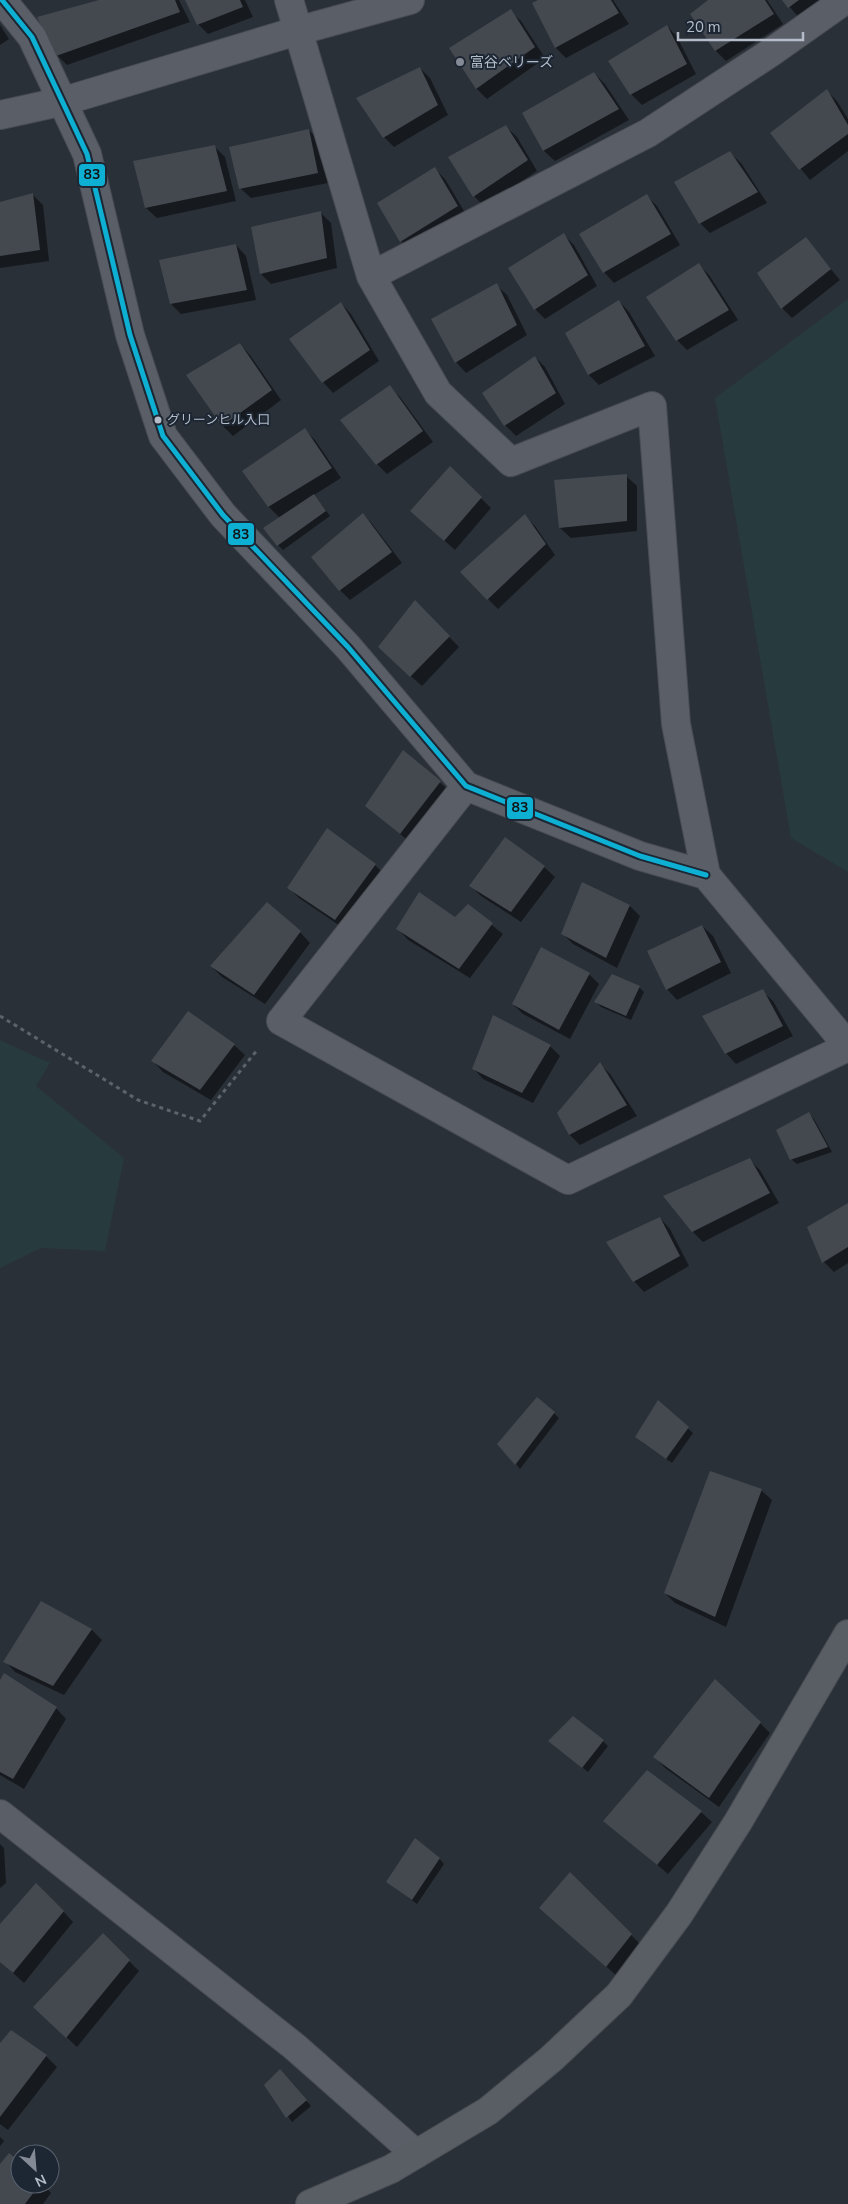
<svg xmlns="http://www.w3.org/2000/svg" width="848" height="2204" viewBox="0 0 848 2204" font-family="'Nunito Sans','Noto Sans JP',sans-serif">
<style>
.green{fill:#273a3e}
.shadow{fill:#0007}
.building{fill:#444950}
.lines{fill:none;stroke-linecap:round;stroke-linejoin:round}
.street-casing{stroke:#484c53;stroke-width:30}
.secondary-casing{stroke:#484c53;stroke-width:30}
.path{stroke:#5d636a;stroke-width:3;stroke-dasharray:4 4;stroke-linecap:butt}
.street{stroke:#5a5e66;stroke-width:28}
.secondary{stroke:#595d64;stroke-width:28}
.bus-1-casing{stroke:#1d2633;stroke-width:9}
.bus-1{stroke:#0dafd3;stroke-width:5}
.poi-dot{fill:#848b96;stroke:#1d2633;stroke-width:2}
.bus-dot{fill:#b4bcc9;stroke:#1d2633;stroke-width:2}
.labels{text-anchor:middle;dominant-baseline:central;stroke-width:4;stroke-linejoin:round;paint-order:stroke}
.bus-label{font-size:13px;fill:#b4bcc9;stroke:#1d2633;text-anchor:start}
.poi-label{font-size:14px;fill:#b4bcc9;stroke:#1d2633;text-anchor:start}
.line-badge{stroke:#1d2633;stroke-width:2}
.pale-badge-label{font-size:14px;text-anchor:middle;font-weight:bold;fill:#111}
</style>
<rect width="100%" height="100%" fill="#2a3038"/>
<!-- green -->
<path class="green" d="M 848,299 L 848,872 L 791,838 L 715,398 Z
M 0,1040 L 50,1063 L 36,1086 L 124,1158 L 105,1251 L 41,1248 L 0,1268 Z"/>
<!-- shadow -->
<path class="shadow" d="M 103,0 L 179,0 L 190,22 L 67,65 L 57,55 Z
M 186,0 L 245,0 L 253,17 L 208,34 L 198,24 Z
M 541,0 L 613,0 L 629,24 L 566,58 L 556,48 L 534,4 Z
M 710,0 L 767,0 L 783,24 L 726,61 L 716,51 L 692,14 Z
M 784,0 L 822,0 L 799,18 Z
M 510,11 L 521,21 L 545,58 L 487,99 L 477,89 L 451,48 Z
M 0,25 L 9,39 L 0,45 Z
M 667,26 L 677,37 L 696,74 L 642,105 L 631,94 L 610,62 Z
M 420,68 L 430,78 L 448,115 L 394,147 L 384,137 Z
M 594,73 L 605,84 L 629,120 L 555,161 L 544,151 L 524,114 Z
M 827,91 L 837,101 L 848,119 L 848,151 L 810,180 L 772,134 Z
M 506,127 L 517,137 L 537,171 L 484,206 L 474,196 Z
M 309,130 L 319,141 L 328,183 L 251,198 L 240,188 Z
M 214,146 L 225,157 L 236,201 L 157,218 L 146,208 Z
M 730,153 L 741,163 L 767,203 L 710,233 L 700,223 Z
M 435,169 L 445,179 L 467,216 L 411,251 L 401,241 Z
M 32,194 L 43,205 L 49,261 L 0,268 L 0,204 Z
M 646,195 L 657,206 L 680,245 L 614,283 L 604,272 Z
M 321,213 L 331,223 L 337,268 L 271,284 L 261,274 Z
M 564,235 L 574,245 L 597,286 L 545,319 L 535,309 Z
M 806,239 L 840,280 L 792,318 L 782,308 Z
M 236,245 L 246,256 L 256,300 L 181,314 L 171,304 Z
M 699,265 L 709,275 L 738,320 L 687,350 L 677,340 Z
M 496,285 L 507,295 L 527,335 L 466,373 L 456,362 Z
M 619,301 L 629,312 L 655,356 L 599,385 L 589,375 Z
M 341,303 L 351,314 L 379,361 L 333,393 L 323,382 Z
M 240,344 L 250,355 L 281,400 L 233,436 L 223,426 L 188,376 Z
M 535,357 L 545,367 L 565,404 L 516,436 L 505,425 L 484,393 Z
M 390,387 L 400,397 L 433,442 L 387,474 L 377,464 Z
M 305,430 L 315,440 L 341,478 L 314,495 L 330,516 L 283,550 L 278,545 L 280,518 L 269,507 L 244,472 Z
M 450,468 L 491,508 L 455,550 L 422,521 Z
M 626,476 L 637,486 L 637,531 L 571,538 L 560,528 Z
M 363,514 L 373,525 L 402,563 L 350,600 L 340,590 Z
M 525,516 L 535,526 L 555,555 L 498,609 L 488,599 Z
M 415,602 L 459,647 L 422,686 L 390,658 Z
M 403,752 L 451,792 L 411,843 L 366,806 Z
M 505,839 L 544,867 L 555,877 L 521,922 L 481,896 L 471,886 Z
M 375,865 L 385,875 L 346,930 L 299,898 L 289,888 Z
M 582,884 L 630,906 L 640,916 L 617,968 L 573,944 L 563,934 Z
M 468,906 L 503,934 L 470,978 L 408,940 L 398,929 L 455,919 Z
M 702,926 L 713,936 L 731,973 L 677,1000 L 667,989 Z
M 300,932 L 310,943 L 265,1004 L 222,977 L 211,966 Z
M 589,974 L 599,984 L 570,1039 L 523,1014 L 513,1004 Z
M 639,987 L 644,992 L 631,1020 L 601,1007 L 596,1002 Z
M 762,991 L 773,1001 L 793,1036 L 736,1064 L 726,1053 Z
M 234,1045 L 245,1055 L 211,1100 L 163,1072 L 153,1061 Z
M 550,1046 L 560,1056 L 533,1103 L 483,1079 L 473,1068 Z
M 600,1064 L 610,1074 L 637,1116 L 580,1145 L 570,1135 L 559,1113 Z
M 809,1114 L 814,1119 L 832,1152 L 797,1164 L 791,1159 Z
M 750,1160 L 760,1170 L 779,1203 L 703,1242 L 693,1232 Z
M 848,1205 L 848,1263 L 834,1272 L 824,1262 Z
M 660,1218 L 670,1229 L 689,1266 L 644,1292 L 634,1281 Z
M 658,1402 L 693,1433 L 672,1463 L 642,1442 Z
M 554,1413 L 559,1418 L 520,1469 L 516,1464 Z
M 761,1490 L 772,1500 L 726,1627 L 675,1603 L 665,1593 Z
M 41,1603 L 92,1630 L 102,1640 L 64,1695 L 15,1672 L 5,1661 Z
M 0,1682 L 56,1708 L 66,1719 L 24,1789 L 0,1775 Z
M 760,1723 L 770,1733 L 719,1807 L 665,1768 L 655,1757 Z
M 603,1741 L 608,1746 L 588,1772 L 555,1746 Z
M 648,1772 L 701,1812 L 712,1822 L 668,1874 L 605,1821 Z
M 0,1844 L 4,1848 L 6,1883 L 0,1888 Z
M 439,1858 L 444,1864 L 417,1904 L 387,1882 Z
M 570,1873 L 641,1945 L 617,1976 L 551,1918 Z
M 63,1911 L 73,1922 L 24,1983 L 0,1961 L 0,1925 Z
M 103,1935 L 139,1971 L 77,2047 L 45,2017 Z
M 11,2031 L 46,2056 L 57,2067 L 8,2130 L 0,2124 L 0,2045 Z
M 285,2076 L 311,2106 L 292,2122 L 265,2085 Z
M 0,2137 L 4,2141 L 0,2146 Z
M 20,2164 L 20,2184 L 43,2184 L 51,2193 L 43,2204 L 0,2204 L 0,2166 Z"/>
<!-- building -->
<path class="building" d="M 99,0 L 175,0 L 180,12 L 56,56 L 37,17 Z
M 185,0 L 240,0 L 243,7 L 197,25 Z
M 538,0 L 611,0 L 619,13 L 555,48 L 532,3 Z
M 708,0 L 765,0 L 774,14 L 715,51 L 690,14 Z
M 782,0 L 799,0 L 788,8 Z
M 511,9 L 535,47 L 476,89 L 449,48 Z
M 667,25 L 687,64 L 630,95 L 608,61 Z
M 420,67 L 438,105 L 383,138 L 356,98 Z
M 594,72 L 619,109 L 543,151 L 522,113 Z
M 827,89 L 848,125 L 848,134 L 799,170 L 770,133 Z
M 506,125 L 528,160 L 473,197 L 448,157 Z
M 309,129 L 318,173 L 239,189 L 229,147 Z
M 215,145 L 227,191 L 145,208 L 133,161 Z
M 730,151 L 758,192 L 699,224 L 674,182 Z
M 435,167 L 458,206 L 400,242 L 377,203 Z
M 33,193 L 40,250 L 0,256 L 0,202 Z
M 647,194 L 671,234 L 603,273 L 579,234 Z
M 321,211 L 327,258 L 260,274 L 251,227 Z
M 564,233 L 588,275 L 534,310 L 508,268 Z
M 806,237 L 831,269 L 781,309 L 757,273 Z
M 236,244 L 247,290 L 170,304 L 159,260 Z
M 699,263 L 729,310 L 676,341 L 646,297 Z
M 497,283 L 517,325 L 455,363 L 431,319 Z
M 619,300 L 645,346 L 588,375 L 565,333 Z
M 341,302 L 370,350 L 322,383 L 289,339 Z
M 240,343 L 272,390 L 222,426 L 186,375 Z
M 535,356 L 556,393 L 504,426 L 482,393 Z
M 390,385 L 423,431 L 376,465 L 340,420 Z
M 305,428 L 332,468 L 268,507 L 242,471 Z
M 450,466 L 482,497 L 444,541 L 410,511 Z
M 627,474 L 627,521 L 559,528 L 554,480 Z
M 314,494 L 326,511 L 277,546 L 263,528 Z
M 363,513 L 392,552 L 339,591 L 311,557 Z
M 525,514 L 546,544 L 487,600 L 460,572 Z
M 415,600 L 450,636 L 410,677 L 378,647 Z
M 403,750 L 441,781 L 400,834 L 365,806 Z
M 327,828 L 376,864 L 335,920 L 287,888 Z
M 505,837 L 545,866 L 511,912 L 469,886 Z
M 582,882 L 630,905 L 606,958 L 561,934 Z
M 419,892 L 455,917 L 468,904 L 493,923 L 459,969 L 396,929 Z
M 267,902 L 301,931 L 254,995 L 210,966 Z
M 702,925 L 721,962 L 666,990 L 647,951 Z
M 541,947 L 590,973 L 559,1030 L 512,1004 Z
M 612,974 L 640,986 L 626,1016 L 594,1002 Z
M 763,989 L 783,1026 L 725,1054 L 702,1016 Z
M 188,1011 L 235,1044 L 200,1090 L 151,1061 Z
M 493,1015 L 551,1045 L 522,1093 L 472,1069 Z
M 600,1062 L 627,1105 L 569,1135 L 557,1113 Z
M 809,1112 L 828,1147 L 790,1160 L 776,1130 Z
M 750,1158 L 770,1193 L 692,1232 L 663,1196 Z
M 848,1203 L 848,1247 L 822,1263 L 807,1227 Z
M 660,1217 L 680,1256 L 633,1282 L 606,1242 Z
M 537,1397 L 555,1412 L 515,1465 L 497,1444 Z
M 658,1400 L 689,1427 L 666,1459 L 635,1437 Z
M 710,1471 L 762,1489 L 715,1617 L 664,1593 Z
M 41,1601 L 92,1629 L 53,1686 L 3,1662 Z
M 4,1673 L 57,1707 L 13,1779 L 0,1772 L 0,1680 Z
M 715,1679 L 761,1722 L 709,1798 L 653,1757 Z
M 573,1716 L 604,1740 L 582,1768 L 548,1741 Z
M 647,1770 L 702,1811 L 657,1865 L 603,1821 Z
M 415,1838 L 440,1858 L 412,1900 L 386,1882 Z
M 570,1872 L 632,1934 L 606,1967 L 539,1908 Z
M 36,1883 L 64,1911 L 13,1973 L 0,1962 L 0,1924 Z
M 103,1933 L 130,1960 L 66,2038 L 33,2007 Z
M 11,2030 L 47,2055 L 0,2117 L 0,2043 Z
M 280,2069 L 307,2100 L 286,2118 L 264,2085 Z
M 9,2153 L 20,2162 L 20,2184 L 40,2184 L 25,2204 L 0,2204 L 0,2164 Z"/>
<g class="lines">
<!-- street casing -->
<g class="street-casing">
<path id="street" d="M 2,0 L 32,37 L 87,154 L 130,335 L 163,436 L 223,515 L 348,647 L 466,786 L 640,856 L 706,875
M 289,0 L 371,276 L 438,393 L 511,462 L 652,406 L 676,724 L 706,875 L 848,1046
M 0,115 L 64,101 L 297,31 L 410,0
M 371,276 L 648,133 L 770,53 L 845,0
M 466,786 L 281,1021 L 568,1180 L 848,1047
M 0,1814 L 295,2047 L 416,2154"/>
</g>
<!-- secondary casing -->
<g class="secondary-casing">
<path id="secondary" d="M 310,2204 L 391,2169 L 488,2111 L 551,2059 L 619,1995 L 679,1914 L 738,1822 L 848,1634"/>
</g>
<!-- path -->
<path class="path" d="M 0,1016 L 138,1100 L 200,1121 L 258,1049"/>
<!-- street -->
<use href="#street" class="street"/>
<!-- secondary -->
<use href="#secondary" class="secondary"/>
<!-- bus-1 casing -->
<g class="bus-1-casing">
<path id="bus-1" d="M 2,0 L 32,37 L 87,154 L 130,335 L 163,436 L 223,515 L 348,647 L 466,786 L 640,856 L 706,875"/>
</g>
<!-- bus-1 -->
<use href="#bus-1" class="bus-1"/>
</g>
<!-- markers -->
<circle class="poi-dot" cx="460" cy="62" r="5"/>
<circle class="bus-dot" cx="158" cy="420" r="4.5"/>
<g class="labels">
<!-- bus labels -->
<g class="bus-label">
<text x="167" y="420">グリーンヒル入口</text>
</g>
<!-- poi labels -->
<g class="poi-label">
<text x="470" y="62">富谷ベリーズ</text>
</g>
</g>
<g class="line-badge">
<rect x="78" y="163" width="28" height="24" rx="5" fill="#0dafd3"/>
<rect x="227" y="522" width="28" height="24" rx="5" fill="#0dafd3"/>
<rect x="506" y="796" width="28" height="24" rx="5" fill="#0dafd3"/>
</g>
<g class="pale-badge-label">
<text x="92" y="179">83</text>
<text x="241" y="539">83</text>
<text x="520" y="812">83</text>
</g>
<!-- north arrow -->
<g transform="translate(35 2169) rotate(154)"><circle r="24" fill="#1d2633" stroke="#59626f"/>
<path d="M0-4L9 19L0 12L-9 19Z" fill="#848b96"/>
<text y="-8" font-size="14" font-weight="bold" text-anchor="middle" fill="#b4bcc9">N</text>
</g>
<!-- scale -->
<path d="M678 32v8h125v-8" fill="none" stroke="#b4bcc9" stroke-width="2.5"/>
<text x="686" y="32" font-size="15" fill="#b4bcc9" stroke="#1d2633" stroke-width="4" paint-order="stroke">20 m</text>
</svg>
